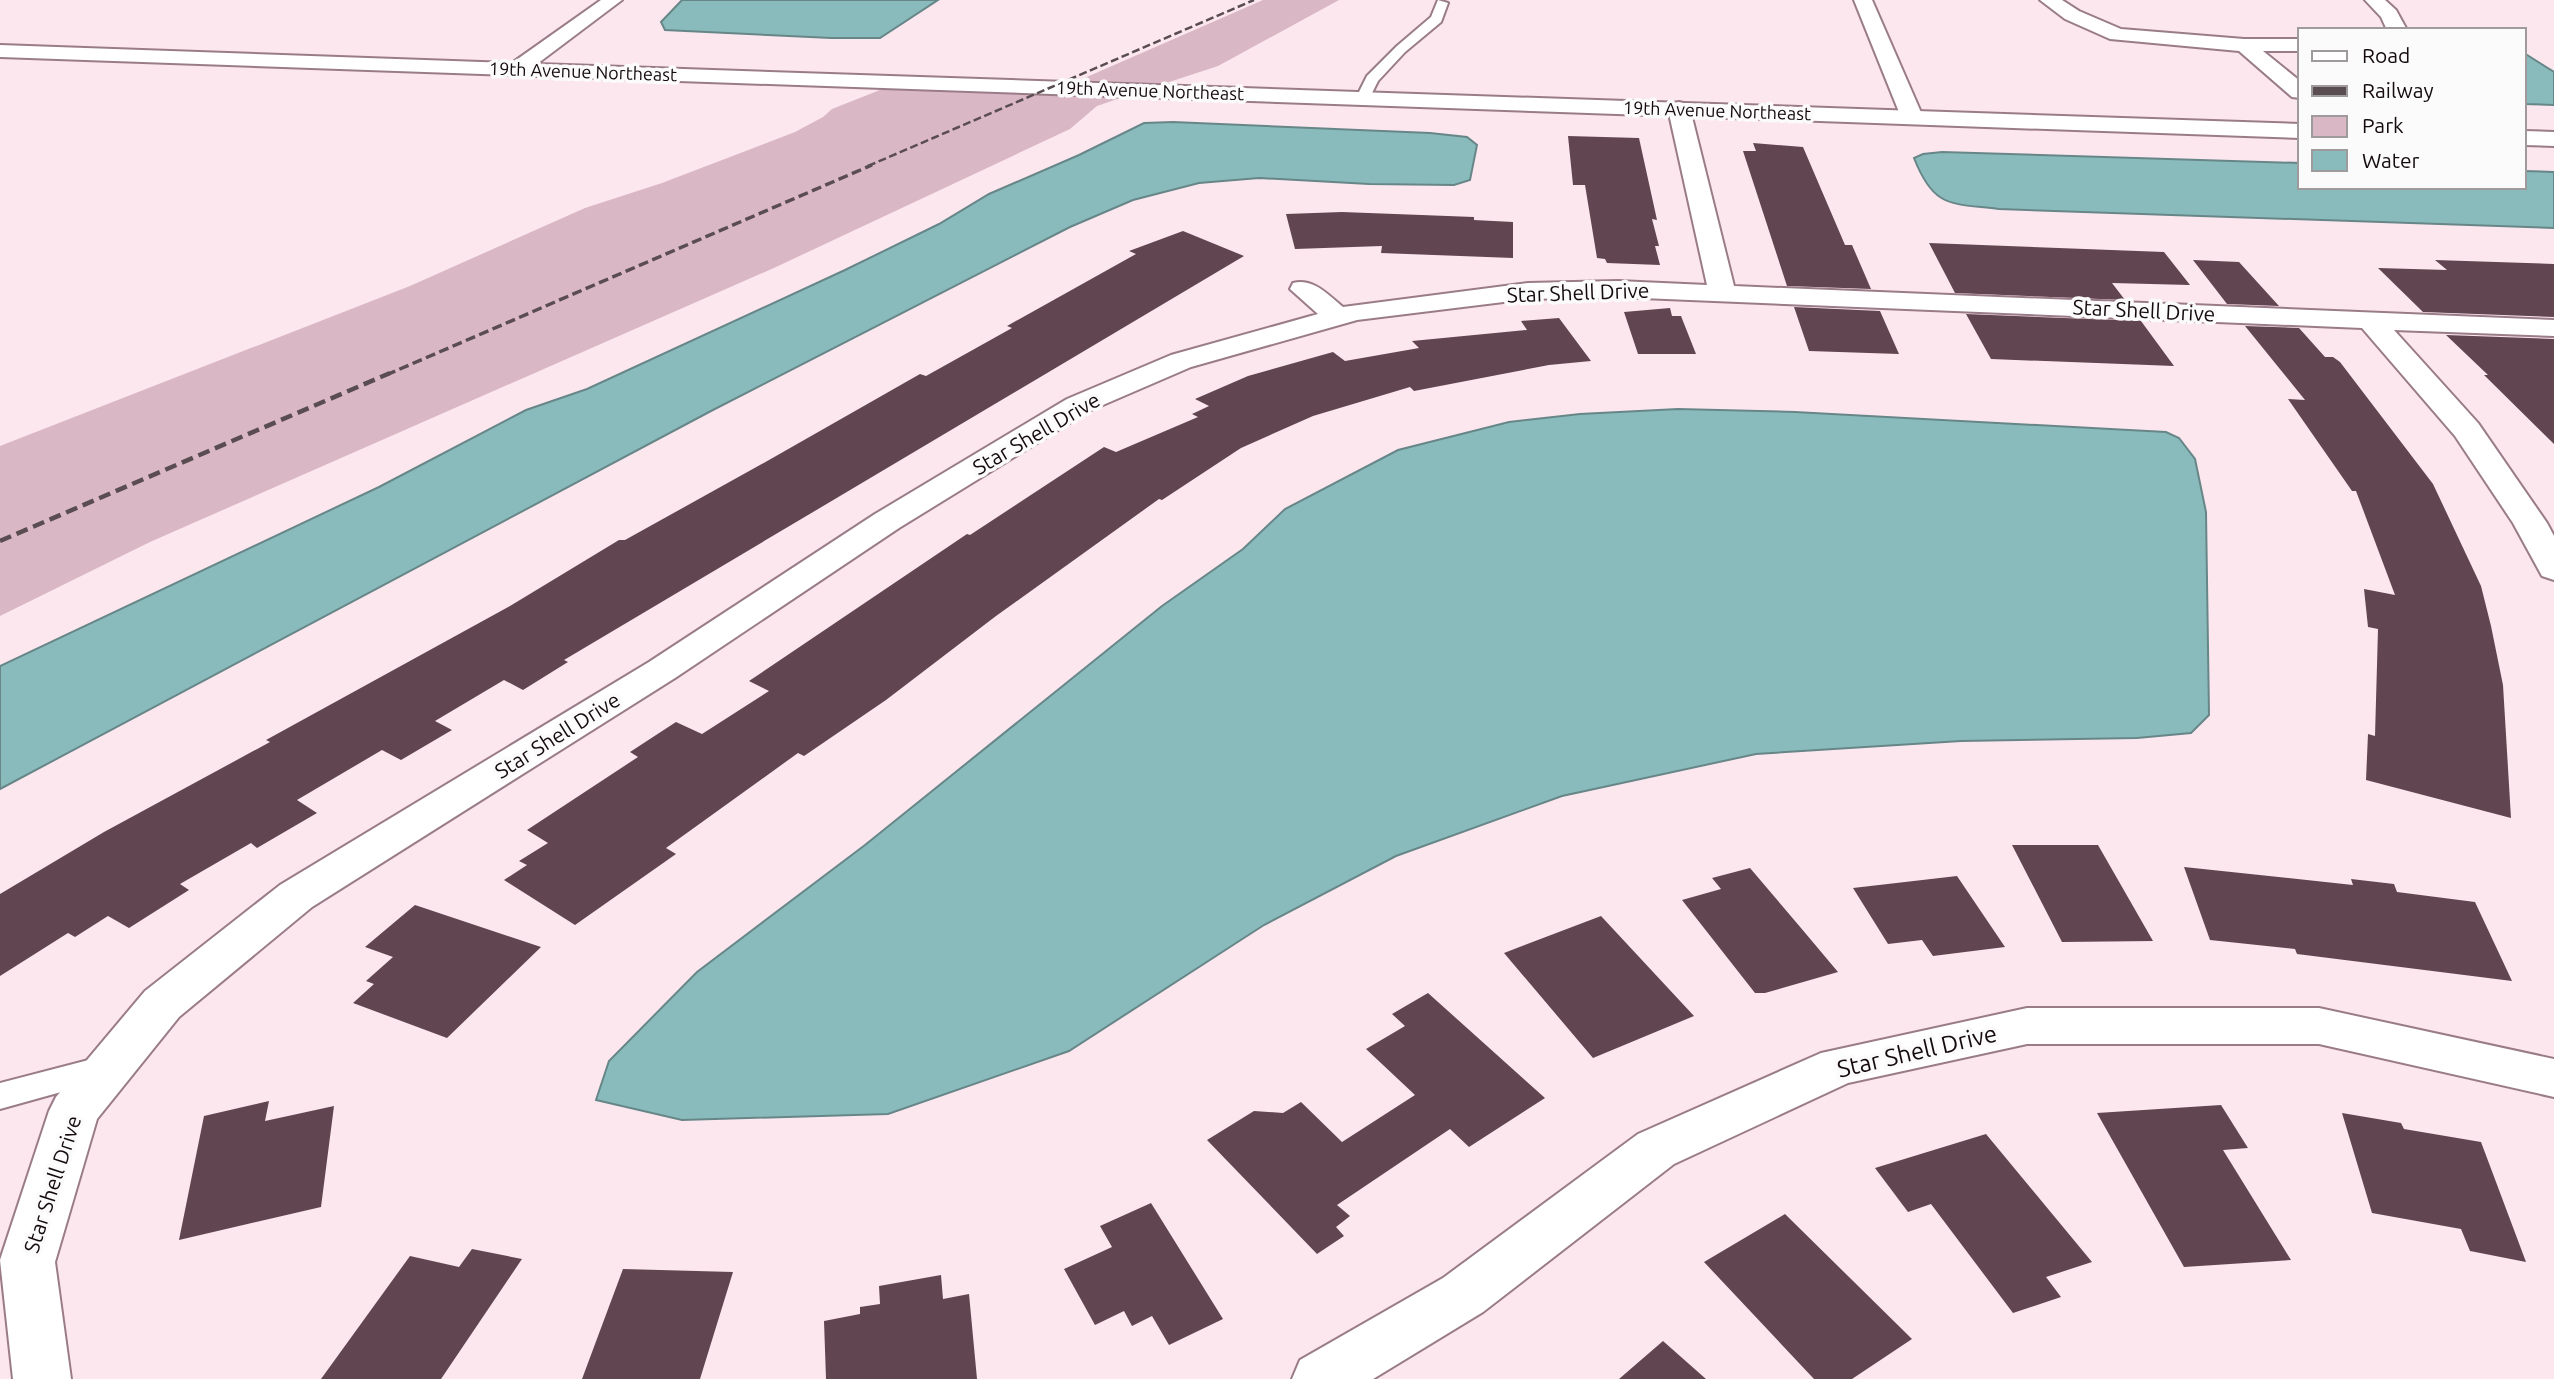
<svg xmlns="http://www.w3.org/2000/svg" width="2554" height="1379" viewBox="0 0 2554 1379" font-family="Ubuntu,sans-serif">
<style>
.green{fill:#dab7c4}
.water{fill:#8abbbc;stroke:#678688;stroke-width:2}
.building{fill:#614651}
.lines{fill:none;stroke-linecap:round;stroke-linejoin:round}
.service-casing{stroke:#9a7c88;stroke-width:4}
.minor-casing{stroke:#9a7c88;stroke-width:4}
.tertiary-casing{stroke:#9a7c88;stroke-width:4}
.service{fill:#fff;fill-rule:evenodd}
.minor{fill:#fff;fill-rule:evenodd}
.tertiary{fill:#fff;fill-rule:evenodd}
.rail-far2{stroke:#5a4d52;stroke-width:2.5;stroke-dasharray:8 3.5;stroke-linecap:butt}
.rail-far1{stroke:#5a4d52;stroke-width:3.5;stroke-dasharray:10 4.5;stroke-linecap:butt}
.rail{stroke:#5a4d52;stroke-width:4.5;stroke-dasharray:12 6;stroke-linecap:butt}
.labels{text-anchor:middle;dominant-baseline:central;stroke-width:7;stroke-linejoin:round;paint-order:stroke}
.far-street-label{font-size:18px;fill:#150b0f;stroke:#fbfbfb}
.street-label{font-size:21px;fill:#150b0f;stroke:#fbfbfb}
.near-street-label{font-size:24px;fill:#150b0f;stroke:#fbfbfb}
</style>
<rect width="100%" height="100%" fill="#fce7ef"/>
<!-- green -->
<path class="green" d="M 1263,0 L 1339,0 L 1218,66 L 1157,86 L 1073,83 Z
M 890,86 L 1132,94 L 1097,106 L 1070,129 L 776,267 L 150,542 L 0,616 L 0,446 L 410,286 L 585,208 L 662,183 L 795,132 L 823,117 L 832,109 Z"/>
<!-- water -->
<path class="water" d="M 682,0 L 938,0 L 880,38 L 831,38 L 665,30 L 661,22 Z
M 2524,53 L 2554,72 L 2554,105 L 2524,104 Z
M 1173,122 L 1430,133 L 1467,137 L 1477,145 L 1470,180 L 1454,185 L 1369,184 L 1259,178 L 1199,183 L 1133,200 L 1070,227 L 711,411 L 0,789 L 0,666 L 379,487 L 526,410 L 587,389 L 845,270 L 939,224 L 989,194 L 1079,155 L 1144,123 Z
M 1942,152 L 2300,163 L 2300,187 L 2524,187 L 2524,171 L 2554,172 L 2554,228 L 1999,209 C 1951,203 1934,209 1914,158 L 1923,154 Z
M 1678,409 L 1795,412 L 2166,432 L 2179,438 L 2195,459 L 2206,512 L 2209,715 L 2191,733 L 2137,738 L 1961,741 L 1756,754 L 1562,796 L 1396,856 L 1264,925 L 1069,1051 L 888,1114 L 682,1120 L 596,1100 L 609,1061 L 697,972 L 865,845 L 1162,606 L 1243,549 L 1285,509 L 1398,450 L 1509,422 L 1580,414 Z"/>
<!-- building -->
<path class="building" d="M 1568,136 L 1639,138 L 1657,220 L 1652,219 L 1659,246 L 1655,246 L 1660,265 L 1607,263 L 1605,259 L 1597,258 L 1585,185 L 1573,185 Z
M 1753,143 L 1803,147 L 1845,245 L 1852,245 L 1871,289 L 1787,286 L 1743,151 L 1756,151 Z
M 1342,212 L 1474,217 L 1474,220 L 1513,222 L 1513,258 L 1381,253 L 1382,246 L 1295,249 L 1286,214 Z
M 1183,231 L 1244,256 L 564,660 L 568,662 L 523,690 L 504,680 L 435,721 L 452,730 L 401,760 L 382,750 L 297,800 L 317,813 L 257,848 L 251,843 L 180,884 L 189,890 L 129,928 L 108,916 L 75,937 L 68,933 L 0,976 L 0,894 L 104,832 L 270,742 L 266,740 L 510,606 L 619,540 L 625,540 L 769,460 L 920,374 L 926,376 L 1012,328 L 1007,326 L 1136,254 L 1129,251 Z
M 1929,243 L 2164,252 L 2190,285 L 2112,283 L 2125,300 L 1955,293 Z
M 2193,260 L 2239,262 L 2279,306 L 2227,304 Z
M 2435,260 L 2554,264 L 2554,317 L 2423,312 L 2378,268 L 2447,270 Z
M 1794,307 L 1880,311 L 1899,354 L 1809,351 Z
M 1670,308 L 1672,316 L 1681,316 L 1696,354 L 1638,354 L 1624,312 Z
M 1966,314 L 2141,321 L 2174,366 L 1991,359 Z
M 1559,318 L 1591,361 L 1549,365 L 1414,391 L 1410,387 L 1313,416 L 1241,448 L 1162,500 L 1159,499 L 996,616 L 886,700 L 804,756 L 798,753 L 666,848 L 676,854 L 575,925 L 504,880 L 527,865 L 519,861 L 548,843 L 527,830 L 638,757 L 630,752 L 676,722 L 702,734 L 769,691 L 749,681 L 967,534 L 970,535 L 1104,447 L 1116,452 L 1198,417 L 1192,414 L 1209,406 L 1195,399 L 1248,376 L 1333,352 L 1345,361 L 1419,348 L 1412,341 L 1527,330 L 1521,321 Z
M 2245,326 L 2299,328 L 2325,357 L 2333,357 L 2340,362 L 2433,484 L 2481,586 L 2491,626 L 2503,685 L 2511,818 L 2366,780 L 2368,734 L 2375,736 L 2378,629 L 2368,627 L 2364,589 L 2395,595 L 2356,491 L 2352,491 L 2288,399 L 2305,400 Z
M 2446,335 L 2554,339 L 2554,444 L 2484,375 L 2488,375 Z
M 2012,845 L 2098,845 L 2153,941 L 2062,942 Z
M 2184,867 L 2353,885 L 2351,879 L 2394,884 L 2397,892 L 2475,902 L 2512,981 L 2297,954 L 2295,949 L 2210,940 Z
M 1750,868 L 1801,928 L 1838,972 L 1765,993 L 1755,993 L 1682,900 L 1721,889 L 1712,878 Z
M 1957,876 L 2005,947 L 1933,956 L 1922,940 L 1888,944 L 1853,888 Z
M 415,905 L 541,947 L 447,1038 L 353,1003 L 374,984 L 366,981 L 393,957 L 365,947 Z
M 1601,916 L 1694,1016 L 1593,1058 L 1504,953 Z
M 1428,993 L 1545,1098 L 1469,1147 L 1450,1129 L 1337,1205 L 1350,1216 L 1336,1227 L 1344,1236 L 1317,1254 L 1207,1140 L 1254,1111 L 1283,1113 L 1301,1102 L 1342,1142 L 1415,1095 L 1366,1049 L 1405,1026 L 1392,1014 Z
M 269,1101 L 265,1121 L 334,1106 L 321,1207 L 179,1240 L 204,1116 Z
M 2221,1105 L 2248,1148 L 2223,1150 L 2291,1260 L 2184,1267 L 2097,1113 Z
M 2342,1113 L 2401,1123 L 2404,1129 L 2481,1142 L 2526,1262 L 2470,1251 L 2461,1229 L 2372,1213 Z
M 1986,1134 L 2092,1262 L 2046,1277 L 2061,1297 L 2013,1313 L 1931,1204 L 1908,1212 L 1875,1168 Z
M 1151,1203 L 1223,1319 L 1169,1345 L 1152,1316 L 1132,1326 L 1124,1311 L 1095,1325 L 1064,1269 L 1112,1247 L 1100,1226 Z
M 1785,1214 L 1912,1339 L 1852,1379 L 1814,1379 L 1704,1262 Z
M 472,1249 L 522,1259 L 441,1379 L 321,1379 L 410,1256 L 459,1267 Z
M 623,1269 L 733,1272 L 700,1379 L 582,1379 Z
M 941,1275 L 943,1299 L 969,1294 L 977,1379 L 826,1379 L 824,1321 L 860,1314 L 860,1307 L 880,1304 L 879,1286 Z
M 1663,1341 L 1706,1379 L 1619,1379 Z"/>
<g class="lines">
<!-- service casing -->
<g class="service-casing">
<path id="service" d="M 1438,0 L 1448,3 L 1441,22 L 1405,52 L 1378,81 L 1368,101 L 1358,101 L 1356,98 L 1367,76 L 1397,46 L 1431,17 Z
M 104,1056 L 115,1059 L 120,1068 L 115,1077 L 0,1109 L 0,1083 Z"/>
</g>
<!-- minor casing -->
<g class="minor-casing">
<path id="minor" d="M 1854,0 L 1872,0 L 1923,117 L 1920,122 L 1904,122 L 1901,117 Z
M 2040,0 L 2062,0 L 2079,11 L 2121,29 L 2244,39 L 2300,39 L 2300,51 L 2263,51 L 2300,81 L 2300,98 L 2292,97 L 2239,51 L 2110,39 L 2065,19 Z
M 2365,0 L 2385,0 L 2396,10 L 2407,30 L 2387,30 L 2381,17 Z
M 1679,102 L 1687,104 L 1690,109 L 1734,286 L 2554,320 L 2554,336 L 2394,330 L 2478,423 L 2547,523 L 2554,536 L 2554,580 L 2542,576 L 2513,523 L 2455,436 L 2362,328 L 1618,297 L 1528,299 L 1357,320 L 1191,367 L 1089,411 L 899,528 L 675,678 L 312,907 L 179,1017 L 97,1119 L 55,1262 L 71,1379 L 13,1379 L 0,1260 L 49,1111 L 56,1097 L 145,991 L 280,885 L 649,662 L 875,514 L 1067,399 L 1171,355 L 1318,314 L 1290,289 L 1293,283 C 1314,278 1328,295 1343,307 L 1528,283 L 1618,281 L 1707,285 L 1668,109 L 1671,104 Z
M 2027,1008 L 2319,1008 L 2554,1059 L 2554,1097 L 2319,1044 L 2027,1044 L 1848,1083 L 1674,1164 L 1483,1312 L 1373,1379 L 1292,1379 L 1300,1360 L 1443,1278 L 1638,1134 L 1821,1053 Z"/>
</g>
<!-- tertiary casing -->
<g class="tertiary-casing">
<path id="tertiary" d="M 601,0 L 622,0 L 537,64 L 2300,124 L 2300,138 L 0,57 L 0,45 L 512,63 Z
M 2524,131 L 2554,132 L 2554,146 L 2524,145 Z"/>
</g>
<!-- service -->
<use href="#service" class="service"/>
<!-- minor -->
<use href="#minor" class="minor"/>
<!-- tertiary -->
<use href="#tertiary" class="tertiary"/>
<!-- rail-far2 -->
<path class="rail-far2" d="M 868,166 L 1254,0"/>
<!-- rail-far1 -->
<path class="rail-far1" d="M 386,375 L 872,165"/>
<!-- rail -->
<path class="rail" d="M 0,541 L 390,373"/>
</g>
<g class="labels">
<!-- far-street labels -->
<g class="far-street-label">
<text transform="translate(583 71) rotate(2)">19th Avenue Northeast</text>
<text transform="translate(1150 90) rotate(2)">19th Avenue Northeast</text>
<text transform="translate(1717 110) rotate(2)">19th Avenue Northeast</text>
</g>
<!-- street labels -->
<g class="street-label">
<text transform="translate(1578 292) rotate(-2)">Star Shell Drive</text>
<text transform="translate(2144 310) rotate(3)">Star Shell Drive</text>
<text transform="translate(1036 433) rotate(-30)">Star Shell Drive</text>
<text transform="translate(557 735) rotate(-32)">Star Shell Drive</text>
<text transform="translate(52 1184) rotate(-72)">Star Shell Drive</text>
</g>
<!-- near-street labels -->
<g class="near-street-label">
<text transform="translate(1917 1051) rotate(-13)">Star Shell Drive</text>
</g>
</g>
<!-- legend -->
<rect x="2298" y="28" width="228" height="161" fill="#fbfbfb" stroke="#9f9b9d" stroke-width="2"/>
<rect x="2312" y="51" width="35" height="10" fill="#ffffff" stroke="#9f9b9d" stroke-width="2"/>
<text x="2362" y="63" font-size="21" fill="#150b0f">Road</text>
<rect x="2312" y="86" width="35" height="10" fill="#5a4d52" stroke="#9f9b9d" stroke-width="2"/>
<text x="2362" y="98" font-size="21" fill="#150b0f">Railway</text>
<rect x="2312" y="116" width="35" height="21" fill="#dab7c4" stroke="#9f9b9d" stroke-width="2"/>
<text x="2362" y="133" font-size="21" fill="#150b0f">Park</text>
<rect x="2312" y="150" width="35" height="21" fill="#8abbbc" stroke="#9f9b9d" stroke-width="2"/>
<text x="2362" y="168" font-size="21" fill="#150b0f">Water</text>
</svg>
